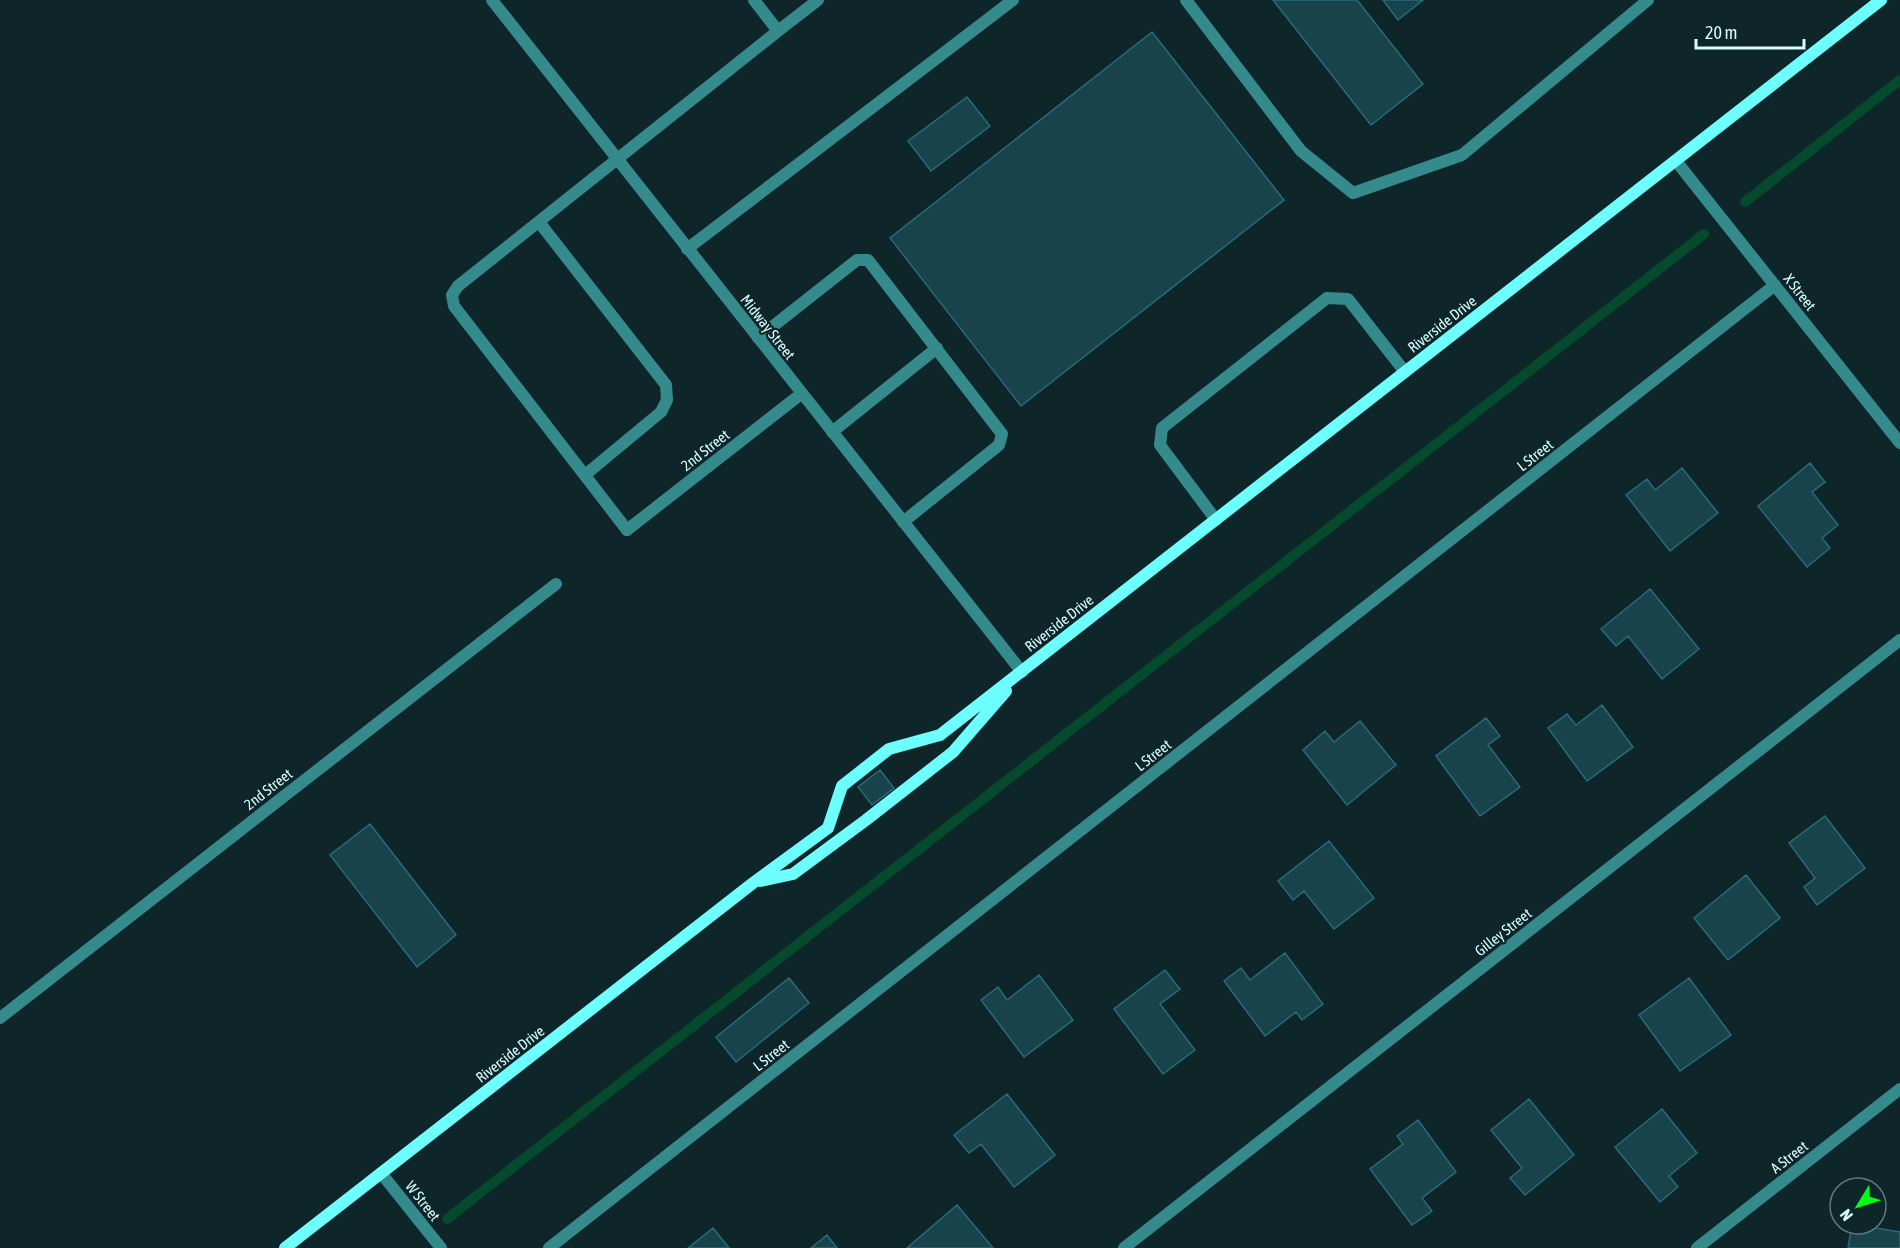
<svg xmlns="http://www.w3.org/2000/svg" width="1900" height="1248" viewBox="0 0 1900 1248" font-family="'Asap Condensed',sans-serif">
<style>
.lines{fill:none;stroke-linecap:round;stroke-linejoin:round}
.stream{stroke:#064a2e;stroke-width:10}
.building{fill:#18434b;stroke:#286c79;stroke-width:1.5}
.lane{stroke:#358b8c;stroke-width:12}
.street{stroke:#358b8c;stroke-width:12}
.secondary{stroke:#6cfffe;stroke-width:12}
.labels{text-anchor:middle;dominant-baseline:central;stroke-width:4.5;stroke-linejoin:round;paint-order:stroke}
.street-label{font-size:15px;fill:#d5fcff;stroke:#0e2529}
</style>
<rect width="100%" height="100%" fill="#0e2529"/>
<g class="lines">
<!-- stream -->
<path class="stream" d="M 1745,202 L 1900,80
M 447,1219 L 1704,234"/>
</g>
<!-- building -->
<path class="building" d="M 1273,0 L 1357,0 L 1423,84 L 1371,125 Z
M 1383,0 L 1423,0 L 1398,20 Z
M 1152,32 L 1284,200 L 1021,406 L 890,238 Z
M 967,97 L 990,126 L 931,171 L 908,141 Z
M 1810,463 L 1825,482 L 1812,492 L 1838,525 L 1822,538 L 1830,548 L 1807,567 L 1758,506 Z
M 1682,468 L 1718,513 L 1670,551 L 1626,495 L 1647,479 L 1655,490 Z
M 1650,589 L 1699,649 L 1662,679 L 1628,636 L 1616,646 L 1601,629 Z
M 1602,705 L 1633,747 L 1587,781 L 1548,728 L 1567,714 L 1576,725 Z
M 1486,718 L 1500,736 L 1488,745 L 1520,787 L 1480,816 L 1436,756 Z
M 1360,721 L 1396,765 L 1347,805 L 1303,750 L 1325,731 L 1334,742 Z
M 880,770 L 894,788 L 872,805 L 858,787 Z
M 1825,816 L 1865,868 L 1817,905 L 1804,887 L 1815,878 L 1789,843 Z
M 370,824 L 456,935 L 417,967 L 330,855 Z
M 1329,841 L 1374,898 L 1334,929 L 1304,891 L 1293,900 L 1278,881 Z
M 1746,875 L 1780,918 L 1728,960 L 1694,918 Z
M 1285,953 L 1323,1004 L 1302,1020 L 1296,1012 L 1265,1036 L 1224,981 L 1241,968 L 1250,980 Z
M 1165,970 L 1180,989 L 1160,1004 L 1195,1050 L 1163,1074 L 1114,1009 Z
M 1039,975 L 1073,1020 L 1024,1057 L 981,1000 L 998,987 L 1007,1000 Z
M 789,978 L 809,1003 L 736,1062 L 716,1037 Z
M 1689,978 L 1731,1035 L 1680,1071 L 1639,1015 Z
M 1007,1094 L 1055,1155 L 1014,1187 L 981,1144 L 969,1153 L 954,1135 Z
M 1529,1099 L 1574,1155 L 1525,1195 L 1510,1178 L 1522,1168 L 1491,1130 Z
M 1662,1109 L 1697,1153 L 1669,1176 L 1678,1187 L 1660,1202 L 1615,1147 Z
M 1418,1120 L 1456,1172 L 1422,1198 L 1432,1211 L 1412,1225 L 1370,1169 L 1403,1144 L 1397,1136 Z
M 957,1205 L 993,1248 L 907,1248 Z
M 1852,1224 L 1900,1232 L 1900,1248 L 1848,1248 Z
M 713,1228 L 729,1248 L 688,1248 Z
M 827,1235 L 837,1248 L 811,1248 Z"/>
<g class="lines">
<!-- lane -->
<path class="lane" d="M 1186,0 L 1301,151 L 1353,193 L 1462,155 L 1648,0
M 778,31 L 818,0
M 539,222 L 666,385 L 667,400 L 661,412 L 585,475
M 687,249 L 1013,0
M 758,338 L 857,260 L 868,260 L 1002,434 L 999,445 L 903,522
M 832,432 L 937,348
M 1216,520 L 1160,445 L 1162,428 L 1327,298 L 1348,299 L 1405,372
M 627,530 L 454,306 L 452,295 L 458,286 L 778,31 L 754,0"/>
<!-- street -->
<path class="street" d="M 492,0 L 1022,672
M 1676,161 L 1900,443
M 627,530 L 801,394
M 0,1018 L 556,584
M 381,1173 L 441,1248
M 549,1248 L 1775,285
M 1124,1248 L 1900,640
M 1697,1248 L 1900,1089"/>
<!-- secondary -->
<path class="secondary" d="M 760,881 L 793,874 L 866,820 L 953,752 L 1006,691
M 285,1248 L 753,883 L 828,828 L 842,786 L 889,749 L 940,735 L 1881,0"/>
</g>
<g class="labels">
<!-- street labels -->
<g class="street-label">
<text transform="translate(1800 292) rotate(52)">X Street</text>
<text transform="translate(1442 324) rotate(-38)">Riverside Drive</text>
<text transform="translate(768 327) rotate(52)">Midway Street</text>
<text transform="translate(705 450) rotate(-38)">2nd Street</text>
<text transform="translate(1535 455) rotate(-38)">L Street</text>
<text transform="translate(1059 623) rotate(-38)">Riverside Drive</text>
<text transform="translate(1153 755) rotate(-38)">L Street</text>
<text transform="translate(268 789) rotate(-38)">2nd Street</text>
<text transform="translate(1503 932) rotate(-38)">Gilley Street</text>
<text transform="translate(510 1054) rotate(-38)">Riverside Drive</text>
<text transform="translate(771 1055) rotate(-38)">L Street</text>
<text transform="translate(1789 1157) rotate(-38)">A Street</text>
<text transform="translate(423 1201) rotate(52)">W Street</text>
</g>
</g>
<!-- north arrow -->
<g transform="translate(1858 1206) rotate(232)"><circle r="28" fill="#0e2529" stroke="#5e7b7f" stroke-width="1.5"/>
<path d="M0-4.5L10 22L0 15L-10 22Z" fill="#01ff12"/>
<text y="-9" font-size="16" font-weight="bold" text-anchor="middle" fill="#d5fcff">N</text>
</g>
<!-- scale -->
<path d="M1696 39v9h108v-9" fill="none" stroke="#d5fcff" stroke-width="3"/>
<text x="1705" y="39" font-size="18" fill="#d5fcff" stroke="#0e2529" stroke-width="4.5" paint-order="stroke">20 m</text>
</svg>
